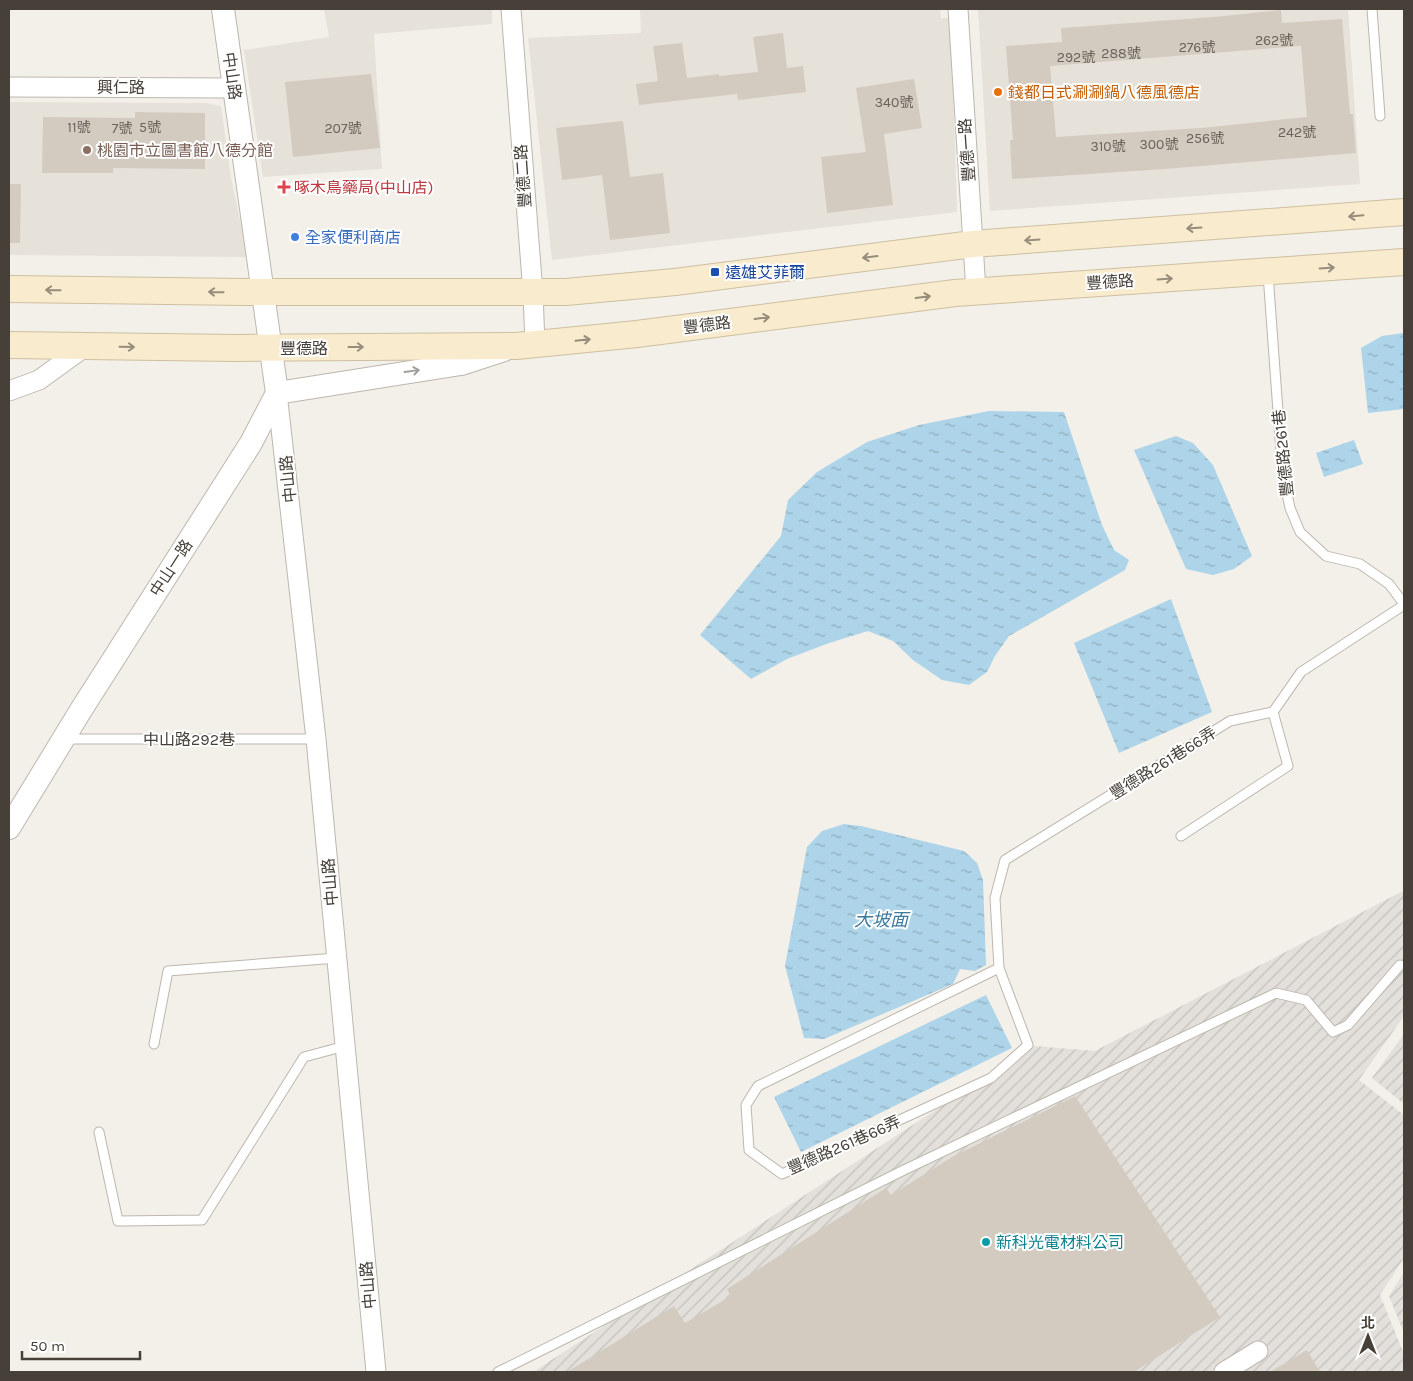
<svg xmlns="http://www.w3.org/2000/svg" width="1413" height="1381" viewBox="0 0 1413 1381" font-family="Karla,'Noto Sans TC',sans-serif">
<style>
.residential{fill:#e6e1d9}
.industrial{fill:url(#industrial-furrows)}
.water{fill:url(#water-ripples)}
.building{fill:#d3cbc0;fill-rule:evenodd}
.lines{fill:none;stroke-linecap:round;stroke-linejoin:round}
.service-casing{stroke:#bdb7ad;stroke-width:11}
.minor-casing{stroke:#bdb7ad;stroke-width:21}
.tertiary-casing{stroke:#bdb7ad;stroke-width:24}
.secondary-casing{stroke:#cdbf9f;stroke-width:28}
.service{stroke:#fff;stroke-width:9}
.minor{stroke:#fff;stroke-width:19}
.tertiary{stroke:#fff;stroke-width:22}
.secondary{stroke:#f9ecce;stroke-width:26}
.oneway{stroke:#978d7c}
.oneway2{stroke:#a2a09c}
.food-dot{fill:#e8710a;stroke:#fff;stroke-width:2}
.education-dot{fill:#8d6e63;stroke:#fff;stroke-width:2}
.health-dot{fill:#e0444e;stroke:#fff;stroke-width:2}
.shop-dot{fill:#3f7fe0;stroke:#fff;stroke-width:2}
.transit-dot{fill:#1a4fb4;stroke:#fff;stroke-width:2}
.culture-dot{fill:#0f9aa8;stroke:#fff;stroke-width:2}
.labels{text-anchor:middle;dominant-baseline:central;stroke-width:4;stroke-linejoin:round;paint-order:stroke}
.number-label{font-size:14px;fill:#69635b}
.street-label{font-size:16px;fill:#464039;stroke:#fff}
.food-label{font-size:16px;fill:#c56008;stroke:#fff;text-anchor:start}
.education-label{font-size:16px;fill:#785e54;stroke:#fff;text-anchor:start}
.health-label{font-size:16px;fill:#be3a42;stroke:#fff;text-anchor:start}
.shop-label{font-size:16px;fill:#366cbe;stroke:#fff;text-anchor:start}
.transit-label{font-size:16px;fill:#164399;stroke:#fff;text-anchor:start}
.culture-label{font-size:16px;fill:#0d838f;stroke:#fff;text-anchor:start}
.water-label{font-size:18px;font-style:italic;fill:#3c7a9f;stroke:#fff}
</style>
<defs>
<pattern id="industrial-furrows" width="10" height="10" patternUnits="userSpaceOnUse" patternTransform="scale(1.25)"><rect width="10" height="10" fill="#e3dfdb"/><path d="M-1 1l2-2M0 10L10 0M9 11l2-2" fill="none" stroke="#c4c0bd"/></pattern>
<pattern id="water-ripples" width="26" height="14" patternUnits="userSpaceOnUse" patternTransform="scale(1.25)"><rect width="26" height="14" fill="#add4e8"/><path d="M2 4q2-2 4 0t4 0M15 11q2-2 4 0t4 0" fill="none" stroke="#8fadbd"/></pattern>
</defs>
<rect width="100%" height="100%" fill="#f3f0ea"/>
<!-- residential -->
<path class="residential" d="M 324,9 L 492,9 L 492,24 L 374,34 L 382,169 L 263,177 L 244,50 L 329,37 Z
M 640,9 L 940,9 L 941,18 L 951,18 L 957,212 L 552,260 L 528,38 L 641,33 Z
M 978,9 L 1348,9 L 1360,184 L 990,211 Z
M 9,102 L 206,103 L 221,106 L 231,178 L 248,257 L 9,255 Z"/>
<!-- industrial -->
<path class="industrial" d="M 1403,891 L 1404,893 L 1404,1016 L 1359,1080 L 1404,1115 L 1404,1258 L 1380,1295 L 1404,1354 L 1404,1372 L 533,1372 L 1034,1046 L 1095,1051 Z
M 1404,1034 L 1404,1104 L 1372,1078 Z
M 1404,1272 L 1404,1333 L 1389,1296 Z"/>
<!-- water -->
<path class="water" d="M 1404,333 L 1404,409 L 1368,413 L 1361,348 L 1382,336 Z
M 989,411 L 1064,412 L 1102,525 L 1114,550 L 1129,560 L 1125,570 L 1009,636 L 995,656 L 987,672 L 969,685 L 942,680 L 913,660 L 893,641 L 868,631 L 829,643 L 787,659 L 751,679 L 700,635 L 781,536 L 788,500 L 817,472 L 867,442 L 919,425 Z
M 1176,436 L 1193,443 L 1213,465 L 1252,556 L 1234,569 L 1213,575 L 1186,569 L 1134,450 Z
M 1354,440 L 1363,464 L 1324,477 L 1316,453 Z
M 1171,599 L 1212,712 L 1119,753 L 1074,643 Z
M 844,824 L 861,826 L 964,851 L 977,863 L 983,880 L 986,965 L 975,971 L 960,969 L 953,984 L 824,1039 L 804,1038 L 785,966 L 807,847 L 822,831 Z
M 986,995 L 1012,1048 L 801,1152 L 774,1097 Z"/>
<!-- building -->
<path class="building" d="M 1281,10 L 1282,23 L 1342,19 L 1350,114 L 1353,114 L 1356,153 L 1165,169 L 1012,179 L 1010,140 L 1013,140 L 1006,46 L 1062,42 L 1061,28 L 1214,17 ZM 1301,46 L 1307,117 L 1201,128 L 1056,137 L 1050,66 Z
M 783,33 L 787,68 L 803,66 L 806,92 L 738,100 L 737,94 L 639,105 L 636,84 L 658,81 L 653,46 L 682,43 L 687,78 L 719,74 L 719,76 L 758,72 L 753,37 Z
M 371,74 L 380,148 L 293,157 L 285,82 Z
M 914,79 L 922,128 L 884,134 L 893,205 L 827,213 L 821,157 L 866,152 L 856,88 Z
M 135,112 L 205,113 L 205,169 L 113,168 L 113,173 L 42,173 L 43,117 L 135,118 Z
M 623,121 L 630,177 L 663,173 L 670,233 L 610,240 L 602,175 L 562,180 L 556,128 Z
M 9,184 L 21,184 L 20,243 L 9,243 Z
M 1075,1096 L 1220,1317 L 1134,1372 L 567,1372 L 674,1306 L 685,1323 L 731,1296 L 727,1289 L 886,1188 L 891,1195 L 952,1157 Z
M 1307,1350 L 1320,1372 L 1270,1372 Z"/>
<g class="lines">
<!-- service casing -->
<g class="service-casing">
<path id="service" d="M 1372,9 L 1380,116
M 1268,274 L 1280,439 L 1284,480 L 1290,508 L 1300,532 L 1326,556 L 1360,564 L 1389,584 L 1404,604
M 66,739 L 316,739
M 1181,836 L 1288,766 L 1273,712
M 999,968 L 758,1086 L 746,1105 L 749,1150 L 782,1174 L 991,1078 L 1028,1045 L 999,968 L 995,898 L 1005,860 L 1230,721 L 1273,712 L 1301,672 L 1404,605
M 154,1044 L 168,971 L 337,958
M 99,1132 L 118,1221 L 202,1220 L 304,1057 L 345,1046
M 498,1372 L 904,1170 L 1276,993 L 1306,1000 L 1333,1032 L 1348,1025 L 1400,965"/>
</g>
<!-- minor casing -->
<g class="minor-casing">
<path id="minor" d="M 511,9 L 533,293 L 535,344
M 958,9 L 976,291
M 9,87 L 234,88
M 9,391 L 39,380 L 86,346
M 277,393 L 316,739 L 376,1372
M 1224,1372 L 1258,1351"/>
</g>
<!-- tertiary casing -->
<g class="tertiary-casing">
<path id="tertiary" d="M 277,393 L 461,364 L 504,350
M 9,828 L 81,710 L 251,443 L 277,393 L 223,9"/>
</g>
<!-- secondary casing -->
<g class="secondary-casing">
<path id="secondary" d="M 9,289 L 246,292 L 566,292 L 675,282 L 973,244 L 1404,212
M 9,345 L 236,348 L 516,346 L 637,334 L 955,293 L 1404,262"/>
</g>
<!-- service -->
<use href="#service" class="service"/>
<!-- minor -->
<use href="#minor" class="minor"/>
<!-- tertiary -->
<use href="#tertiary" class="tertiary"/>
<!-- secondary -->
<use href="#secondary" class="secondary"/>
</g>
<!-- one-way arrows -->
<defs><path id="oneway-shaft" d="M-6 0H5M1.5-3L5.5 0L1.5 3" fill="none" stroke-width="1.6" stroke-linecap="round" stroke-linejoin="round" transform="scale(1.25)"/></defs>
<g class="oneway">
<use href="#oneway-shaft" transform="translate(1356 216) rotate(175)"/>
<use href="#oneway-shaft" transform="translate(1194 228) rotate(176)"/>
<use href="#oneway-shaft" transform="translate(1032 240) rotate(176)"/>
<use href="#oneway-shaft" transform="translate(870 257) rotate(173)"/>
<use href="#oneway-shaft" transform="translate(1327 268) rotate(-4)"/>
<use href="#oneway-shaft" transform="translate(1165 279) rotate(-4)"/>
<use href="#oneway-shaft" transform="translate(53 290) rotate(-179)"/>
<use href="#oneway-shaft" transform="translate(216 292) rotate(-179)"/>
<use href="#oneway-shaft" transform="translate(923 297) rotate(-7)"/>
<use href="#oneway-shaft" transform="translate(762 318) rotate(-7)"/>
<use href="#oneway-shaft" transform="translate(583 340) rotate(-6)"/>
<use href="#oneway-shaft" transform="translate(127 347) rotate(1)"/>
<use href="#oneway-shaft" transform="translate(356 347)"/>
</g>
<use class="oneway2" href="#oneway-shaft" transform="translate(412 371) rotate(-8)"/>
<!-- markers -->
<circle class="food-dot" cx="998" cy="92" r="5"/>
<circle class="education-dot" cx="87" cy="150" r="5"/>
<path class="health-dot" d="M281.5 179.5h5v5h5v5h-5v5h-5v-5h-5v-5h5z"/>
<circle class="shop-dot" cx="295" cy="237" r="5"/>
<rect class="transit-dot" x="710" y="267" width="10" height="10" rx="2.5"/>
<circle class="culture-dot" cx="986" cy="1242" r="5"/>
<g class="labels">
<!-- number labels -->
<g class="number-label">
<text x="1274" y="40">262號</text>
<text x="1197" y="47">276號</text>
<text x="1121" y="53">288號</text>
<text x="1076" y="57">292號</text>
<text x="894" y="102">340號</text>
<text x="79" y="127">11號</text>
<text x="150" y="127">5號</text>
<text x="122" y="128">7號</text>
<text x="343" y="128">207號</text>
<text x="1297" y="132">242號</text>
<text x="1205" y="138">256號</text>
<text x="1159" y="144">300號</text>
<text x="1108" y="146">310號</text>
</g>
<!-- street labels -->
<g class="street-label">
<text transform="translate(232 76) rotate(82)">中山路</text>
<text x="121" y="87">興仁路</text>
<text transform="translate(967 150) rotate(-94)">豐德一路</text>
<text transform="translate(523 176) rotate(-94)">豐德二路</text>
<text transform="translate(1110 282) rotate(-4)">豐德路</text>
<text transform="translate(707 325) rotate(-7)">豐德路</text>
<text x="304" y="348">豐德路</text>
<text transform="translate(1283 453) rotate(-96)">豐德路261巷</text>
<text transform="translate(288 479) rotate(-96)">中山路</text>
<text transform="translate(171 568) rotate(-57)">中山一路</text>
<text x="189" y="739">中山路292巷</text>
<text transform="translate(1163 763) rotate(-32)">豐德路261巷66弄</text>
<text transform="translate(330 882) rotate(-95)">中山路</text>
<text transform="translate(844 1145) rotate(-24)">豐德路261巷66弄</text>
<text transform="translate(368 1285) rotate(-95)">中山路</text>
</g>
<!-- food labels -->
<g class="food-label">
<text x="1008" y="92">錢都日式涮涮鍋八德風德店</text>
</g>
<!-- education labels -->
<g class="education-label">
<text x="97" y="150">桃園市立圖書館八德分館</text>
</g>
<!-- health labels -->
<g class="health-label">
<text x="294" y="187">啄木鳥藥局(中山店)</text>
</g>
<!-- shop labels -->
<g class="shop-label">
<text x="305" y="237">全家便利商店</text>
</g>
<!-- transit labels -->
<g class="transit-label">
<text x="725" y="272">遠雄艾菲爾</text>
</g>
<!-- culture labels -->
<g class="culture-label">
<text x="996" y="1242">新科光電材料公司</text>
</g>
<!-- water labels -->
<g class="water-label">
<text x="881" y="920">大坡面</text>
</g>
</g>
<!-- border -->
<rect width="1413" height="1381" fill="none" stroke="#464039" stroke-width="20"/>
<!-- north arrow -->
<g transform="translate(1368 1336)" stroke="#ffffff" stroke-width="4" paint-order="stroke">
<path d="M0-4L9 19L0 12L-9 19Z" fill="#464039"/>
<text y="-8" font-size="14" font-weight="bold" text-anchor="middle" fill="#464039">北</text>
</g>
<!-- scale -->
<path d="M22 1351v8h118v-8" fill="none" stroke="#464039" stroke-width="2.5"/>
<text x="30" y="1351" font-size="15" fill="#464039" stroke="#ffffff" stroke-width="4" paint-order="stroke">50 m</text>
</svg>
